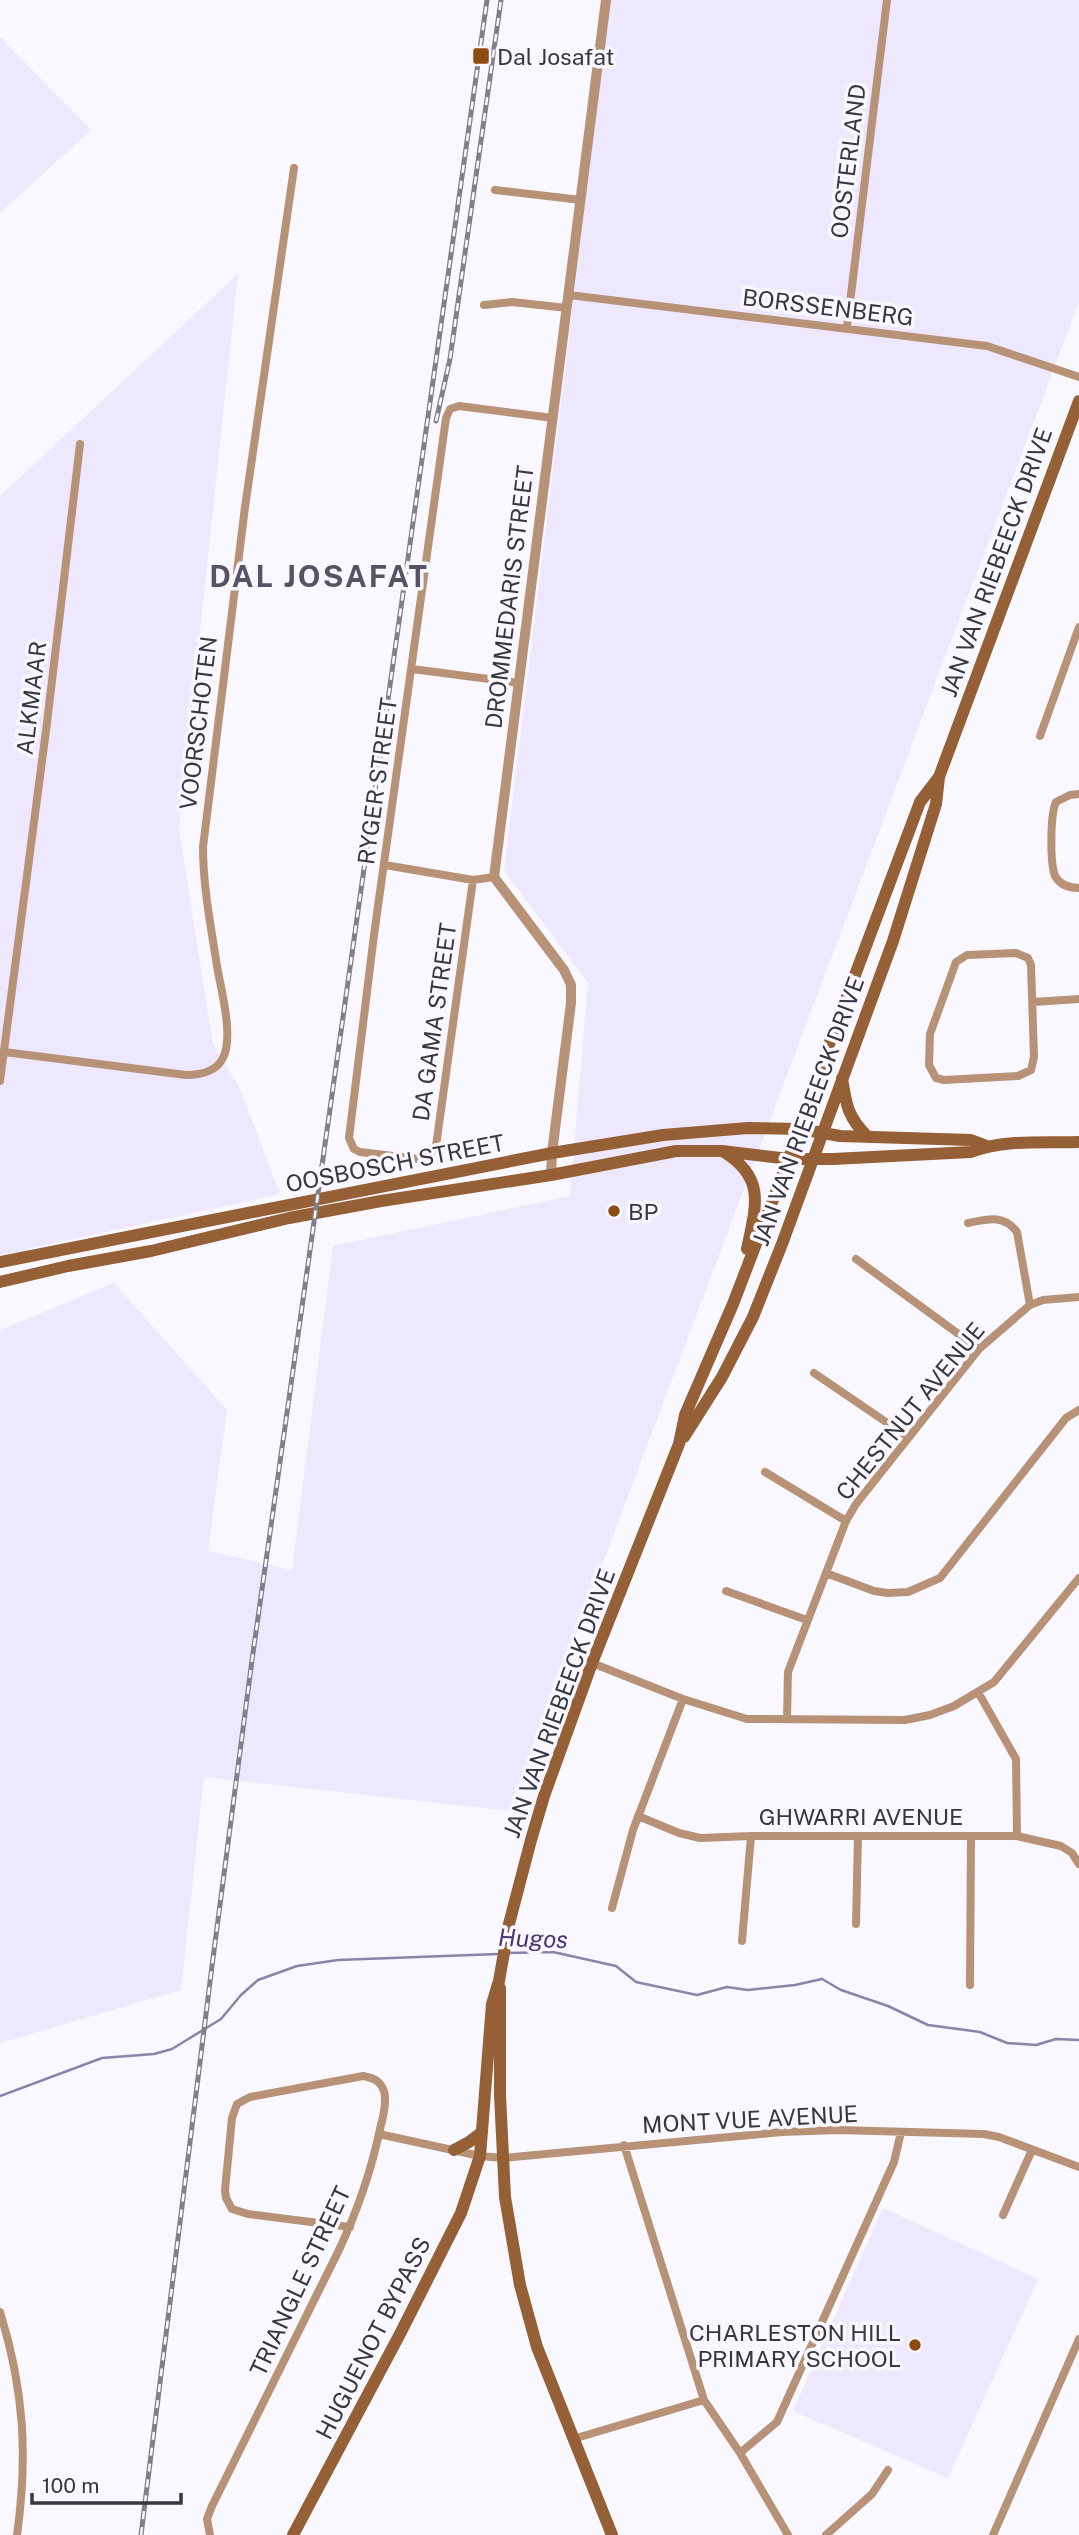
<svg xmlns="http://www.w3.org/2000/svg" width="1079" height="2535" viewBox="0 0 1079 2535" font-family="'Public Sans',sans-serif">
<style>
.built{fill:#eee8ff}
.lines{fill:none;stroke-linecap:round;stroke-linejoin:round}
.stream{stroke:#8d83a8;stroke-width:2.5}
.minor{stroke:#b89277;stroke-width:8}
.tertiary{stroke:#b89277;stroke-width:10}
.secondary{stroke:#956036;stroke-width:12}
.rail-casing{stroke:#817f87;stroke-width:5}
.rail{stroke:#f9f7ff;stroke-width:2.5;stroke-dasharray:8;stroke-linecap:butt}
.poi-dot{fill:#8a4c11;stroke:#f9f7ff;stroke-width:2.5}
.labels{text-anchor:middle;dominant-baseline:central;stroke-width:7;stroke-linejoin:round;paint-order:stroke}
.poi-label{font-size:23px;fill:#38363e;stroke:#f9f7ff;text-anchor:start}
.street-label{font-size:23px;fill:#38363e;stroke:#f9f7ff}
.water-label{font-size:24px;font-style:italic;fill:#4a3471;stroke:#f9f7ff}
.district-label{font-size:30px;font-weight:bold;letter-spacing:2px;fill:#575364;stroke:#f9f7ff}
</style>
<rect width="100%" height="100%" fill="#f9f7ff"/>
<!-- built -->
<path class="built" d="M 610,0 L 1079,0 L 1079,302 L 509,1811 L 204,1777 L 181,1990 L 0,2043 L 0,1330 L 114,1283 L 227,1410 L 208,1551 L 292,1570 L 333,1246 L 570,1196 L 588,983 L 504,870 Z
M 0,37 L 91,130 L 0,213 Z
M 238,274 L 179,829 L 213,1045 L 239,1087 L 280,1194 L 0,1255 L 0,496 Z
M 883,2208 L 1038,2279 L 948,2478 L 793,2411 Z"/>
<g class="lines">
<!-- stream -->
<path class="stream" d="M 508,1953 L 553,1952 L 616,1966 L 636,1982 L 697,1995 L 727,1987 L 748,1990 L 795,1985 L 822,1979 L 841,1990 L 888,2006 L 928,2025 L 980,2032 L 1007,2043 L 1036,2045 L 1056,2039 L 1079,2040
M 0,2096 L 102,2058 L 154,2054 L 172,2049 L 221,2019 L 241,1995 L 258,1980 L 297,1966 L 338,1960 L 498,1954"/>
<!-- minor -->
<path class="minor" d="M 495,190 L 581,200
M 569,295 L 987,346 L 1079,377
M 484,305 L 512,302 L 567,308
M 847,327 L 887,0
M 412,669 L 519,683
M 1040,736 L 1079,627
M 1079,794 L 1070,795 L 1056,802 C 1050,815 1050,863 1055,876 C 1060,885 1069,888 1079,888
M 385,865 L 473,880 L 494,877
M 473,880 L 436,1146 L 430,1155 L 418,1159 L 360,1152 L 354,1149 L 349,1138 L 374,935 L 446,418 L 450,409 L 459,406 L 553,418
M 1016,953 L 1028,958 L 1031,965 L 1034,1057 L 1031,1070 L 1018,1076 L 944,1080 L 936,1078 L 929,1065 L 930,1034 L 956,962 L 967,955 Z
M 1033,1002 L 1079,999
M 4,1052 L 186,1075 C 201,1075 216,1072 223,1058 C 234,1036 221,990 217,966 C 211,927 203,887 203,847 L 245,507 L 294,168
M 0,1081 L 47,723 L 80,444
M 968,1223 C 988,1219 1004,1214 1017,1232 L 1030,1305
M 856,1259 L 979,1349
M 814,1373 L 908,1437
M 765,1472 L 846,1521
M 826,1573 L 874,1591 L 888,1593 L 908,1592 L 940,1578 L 1066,1418 L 1079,1410
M 726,1591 L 807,1620
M 592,1663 L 683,1699 L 747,1719 L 905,1720 L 930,1715 L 954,1706 L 994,1682 L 1079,1578
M 978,1692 L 1016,1759 L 1017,1836
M 787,1719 L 788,1672 L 846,1521 L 856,1504 L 979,1349 L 1030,1305 L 1043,1300 L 1079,1297
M 638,1816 L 679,1833 L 700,1838 L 751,1836 L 1017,1836 L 1061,1846 L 1072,1853 L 1079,1864
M 612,1908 L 633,1830 L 683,1699
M 856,1924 L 858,1836
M 742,1941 L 751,1836
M 970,1985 L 971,1836
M 379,2134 L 480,2156 L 503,2158 L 782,2132 L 838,2130 L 984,2134 L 999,2137 L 1079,2167
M 624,2145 L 704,2400 L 740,2453 L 788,2535
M 1003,2215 L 1032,2150
M 0,2312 C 24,2389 28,2456 17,2535
M 573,2439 L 704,2400
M 740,2453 L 777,2422 L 894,2162 L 901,2132
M 210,2535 L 207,2519 L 212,2506 L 338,2252 C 357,2212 371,2172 380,2129 C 383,2117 387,2102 384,2091 C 380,2080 373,2078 363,2076 L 250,2097 L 237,2104 L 232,2118 L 225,2190 L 226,2198 L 232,2209 L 248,2214 L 350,2227
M 826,2535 L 872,2494 L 888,2470
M 993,2535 L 1079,2339"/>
<!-- tertiary -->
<path class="tertiary" d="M 551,1175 L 552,1153 L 571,1003 L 571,985 L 564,970 L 494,877 L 606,0"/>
<!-- secondary -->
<path class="secondary" d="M 842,1078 C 846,1105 848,1118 868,1137
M 724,1152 C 766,1178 756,1206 747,1249
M 0,1262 L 552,1153 L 663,1135 L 748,1128 L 800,1129 L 840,1136 L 971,1140 L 987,1146
M 0,1282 L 68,1266 L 151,1251 L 289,1218 L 381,1201 L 551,1175 L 676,1151 L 722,1151 L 789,1159 L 833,1159 L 971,1152 C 1005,1139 1044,1143 1079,1142
M 684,1437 L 722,1377 L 753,1317 L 782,1244 L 893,941 L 936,804 L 939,777 L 1079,401
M 500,1988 L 500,2095 L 505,2197 L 520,2285 L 537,2347 L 612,2535
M 454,2150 L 469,2142 L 482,2132
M 293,2535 L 401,2332 L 461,2213 L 480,2156 L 492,2004 L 499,1981 L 509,1924 L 531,1840 L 544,1796 L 592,1663 L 679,1444 L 685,1415 L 733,1304 L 800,1129 L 804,1111 L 920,802 L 939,777"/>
<!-- rail casing -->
<g class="rail-casing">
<path id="rail" d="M 436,421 L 450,359 L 501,0
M 141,2535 L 212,1966 L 252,1660 L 487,0"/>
</g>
<!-- rail -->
<use href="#rail" class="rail"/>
</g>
<!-- markers -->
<g class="poi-dot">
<rect x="472" y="47" width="18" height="18" rx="3.5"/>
<circle cx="614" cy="1211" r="7"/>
<circle cx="915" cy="2345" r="7"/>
</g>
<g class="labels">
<!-- poi labels -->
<g class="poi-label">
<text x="497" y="56">Dal Josafat</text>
<text x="628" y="1211">BP</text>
<text x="901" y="2332" text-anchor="end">CHARLESTON HILL<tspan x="901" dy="26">PRIMARY SCHOOL</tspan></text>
</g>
<!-- street labels -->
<g class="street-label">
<text transform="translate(848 161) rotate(-83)">OOSTERLAND</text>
<text transform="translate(828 307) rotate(7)">BORSSENBERG</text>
<text transform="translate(996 562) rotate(-70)">JAN VAN RIEBEECK DRIVE</text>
<text transform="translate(509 597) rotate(-83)">DROMMEDARIS STREET</text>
<text transform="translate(31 698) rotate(-83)">ALKMAAR</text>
<text transform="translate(198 723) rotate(-83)">VOORSCHOTEN</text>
<text transform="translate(377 781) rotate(-82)">RYGER STREET</text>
<text transform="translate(434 1022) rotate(-82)">DA GAMA STREET</text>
<text transform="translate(808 1111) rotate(-70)">JAN VAN RIEBEECK DRIVE</text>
<text transform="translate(395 1163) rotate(-11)">OOSBOSCH STREET</text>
<text transform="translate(910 1411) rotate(-51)">CHESTNUT AVENUE</text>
<text transform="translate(559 1703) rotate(-70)">JAN VAN RIEBEECK DRIVE</text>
<text x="861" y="1816">GHWARRI AVENUE</text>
<text transform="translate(750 2119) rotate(-3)">MONT VUE AVENUE</text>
<text transform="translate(300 2281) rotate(-65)">TRIANGLE STREET</text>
<text transform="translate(373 2338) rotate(-63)">HUGUENOT BYPASS</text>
</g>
<!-- water labels -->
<g class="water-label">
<text transform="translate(533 1938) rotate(2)">Hugos</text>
</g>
<!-- district labels -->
<g class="district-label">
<text x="319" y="576">DAL JOSAFAT</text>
</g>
</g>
<!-- scale -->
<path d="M32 2493v10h149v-10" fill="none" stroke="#38363e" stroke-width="3.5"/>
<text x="42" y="2493" font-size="21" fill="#38363e" stroke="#f9f7ff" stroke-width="5" paint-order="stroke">100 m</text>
</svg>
